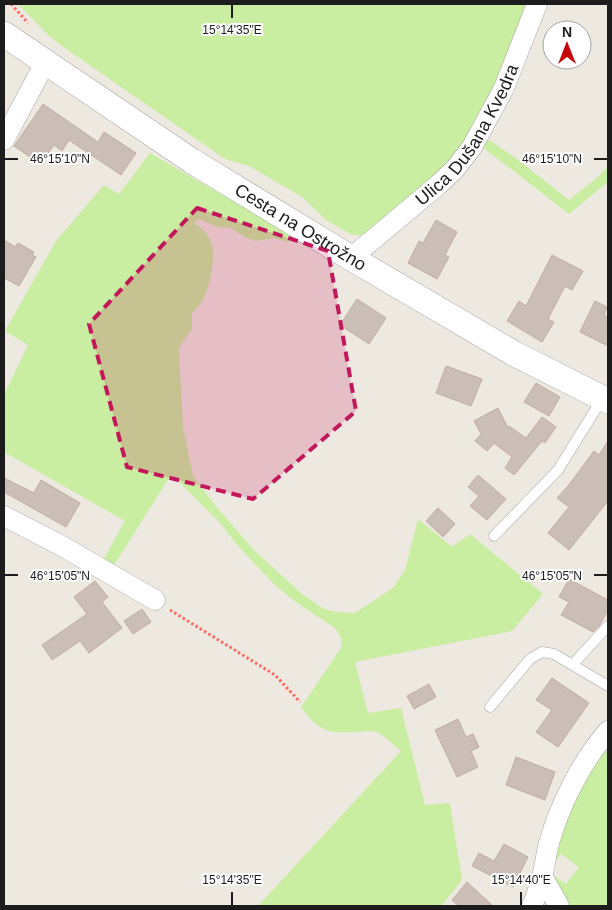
<svg xmlns="http://www.w3.org/2000/svg" width="612" height="910" viewBox="0 0 612 910" font-family="Helvetica,sans-serif">
<style>
.grass{fill:#c9eda1}
.building{fill:#cabeb6;stroke:#c1aea1}
.lines{fill:none;stroke-linecap:round;stroke-linejoin:round}
.service-casing{stroke:#a3a3a3;stroke-width:11}
.minor-casing{stroke:#a3a3a3;stroke-width:21}
.tertiary-casing{stroke:#a3a3a3;stroke-width:26}
.path{stroke:#ff6a60;stroke-width:3;stroke-dasharray:2.5 2.5;stroke-linecap:butt}
.service{stroke:#fff;stroke-width:10}
.minor{stroke:#fff;stroke-width:20}
.tertiary{stroke:#fff;stroke-width:25}
.marked{fill:#c2185b;fill-opacity:0.2;stroke:#c2185b;stroke-width:4;stroke-dasharray:10 6;stroke-linejoin:round}
.ticks{fill:none;stroke:#1c1c1c;stroke-width:2}
.labels{text-anchor:middle;dominant-baseline:central;stroke-width:4;stroke-linejoin:round;paint-order:stroke}
.street-label{font-size:18px;fill:#1c1c1c;stroke:#fff}
.ticks-label{font-size:12px;text-anchor:middle;fill:#1c1c1c;stroke:#fff;stroke-width:4;stroke-linejoin:round;paint-order:stroke}
</style>
<rect width="100%" height="100%" fill="#eee9e0"/>
<!-- grass -->
<path class="grass" d="M 18,4 L 532,4 L 525,24 L 463,152 L 367,235 L 352,235 L 326,220 L 302,197 L 249,166 L 225,159 L 59,44 L 48,35 Z
M 486,138 L 513,156 L 569,200 L 598,177 L 608,166 L 608,182 L 569,214 L 481,146 Z
M 150,153 L 288,233 L 290,239 L 288,242 L 274,238 L 256,241 L 244,237 L 231,228 L 217,227 L 199,219 L 194,223 C 217,237 215,255 210,279 C 207,293 203,303 192,313 L 192,330 L 181,344 L 179,350 L 183,427 L 193,476 L 218,509 L 255,551 L 302,594 L 324,609 L 337,612 L 355,613 L 393,588 L 405,570 L 418,519 L 452,547 L 470,534 L 543,594 L 512,631 L 355,662 L 368,713 L 401,708 L 425,805 L 450,803 L 462,880 L 441,906 L 258,906 L 401,751 C 393,744 386,736 376,732 C 371,730 363,732 357,732 C 327,734 319,731 301,707 L 341,648 L 341,638 L 335,628 L 297,603 L 274,584 L 238,546 L 220,523 L 179,482 L 169,478 L 113,567 L 103,560 L 125,521 L 4,452 L 4,395 L 28,345 L 5,331 L 56,241 L 104,185 L 119,194 Z
M 606,751 L 608,754 L 608,906 L 564,906 L 549,872 L 566,884 L 579,867 L 561,854 L 554,864 L 555,841 L 595,755 Z"/>
<!-- building -->
<path class="building" d="M 43,104 L 98,142 L 104,132 L 136,153 L 121,175 L 69,140 L 62,151 L 54,145 L 40,164 L 14,146 Z
M 436,220 L 457,232 L 445,255 L 449,257 L 437,279 L 408,263 L 419,241 L 423,243 Z
M 4,240 L 15,247 L 18,243 L 34,252 L 32,255 L 36,257 L 19,286 L 4,278 Z
M 552,255 L 583,271 L 572,290 L 565,286 L 548,319 L 554,322 L 542,342 L 507,321 L 519,301 L 526,306 Z
M 357,299 L 386,318 L 369,344 L 340,325 Z
M 595,301 L 607,307 L 604,315 L 608,317 L 608,346 L 580,332 Z
M 446,366 L 482,379 L 471,406 L 436,393 Z
M 536,383 L 560,397 L 549,416 L 524,402 Z
M 498,408 L 508,428 L 509,426 L 526,438 L 542,417 L 556,427 L 545,443 L 542,441 L 514,475 L 505,468 L 512,457 L 494,443 L 487,451 L 475,441 L 481,434 L 474,421 Z
M 608,441 L 608,501 L 569,550 L 548,533 L 569,507 L 557,498 L 568,486 L 594,451 L 599,455 Z
M 478,475 L 506,499 L 487,520 L 470,506 L 479,496 L 468,487 Z
M 4,478 L 34,493 L 41,480 L 80,503 L 66,527 L 4,492 Z
M 438,508 L 455,524 L 443,537 L 426,521 Z
M 569,579 L 608,600 L 608,610 L 600,625 L 593,632 L 561,615 L 569,602 L 559,597 Z
M 95,581 L 108,597 L 102,602 L 122,628 L 89,653 L 80,641 L 52,660 L 42,645 L 87,614 L 74,597 Z
M 142,609 L 151,622 L 133,634 L 124,621 Z
M 552,678 L 589,703 L 558,747 L 536,732 L 552,710 L 536,700 Z
M 429,684 L 436,697 L 414,709 L 407,696 Z
M 458,719 L 466,737 L 473,734 L 479,747 L 471,751 L 478,767 L 457,777 L 435,730 Z
M 516,757 L 555,772 L 545,800 L 506,785 Z
M 504,844 L 528,857 L 513,887 L 472,866 L 479,853 L 494,861 Z
M 467,882 L 493,906 L 459,906 L 452,900 Z"/>
<g class="lines">
<!-- service casing -->
<g class="service-casing">
<path id="service" d="M 494,536 L 558,470 L 602,399
M 573,664 L 608,626
M 490,707 L 530,659 L 542,652 L 554,654 L 608,686"/>
</g>
<!-- minor casing -->
<g class="minor-casing">
<g id="minor">
<path d="M 4,140 L 45,63"/>
<path id="s1" d="M 351,258 L 438,185 L 455,169 L 472,147 L 504,88 L 537,4"/>
<path d="M 4,516 L 62,546 L 155,600"/>
<path d="M 542,876 L 559,906"/>
<path d="M 532,906 C 536,897 539,887 542,877 C 545,866 546,854 549,843 C 560,804 582,761 608,731"/>
</g>
</g>
<!-- tertiary casing -->
<g class="tertiary-casing">
<g id="tertiary">
<path id="s2" d="M 4,34 L 192,161 L 351,258 L 513,353 L 608,401"/>
</g>
</g>
<!-- path -->
<path class="path" d="M 11,4 L 28,23
M 170,610 L 275,675 L 300,702"/>
<!-- service -->
<use href="#service" class="service"/>
<!-- minor -->
<use href="#minor" class="minor"/>
<!-- tertiary -->
<use href="#tertiary" class="tertiary"/>
</g>
<!-- marked area -->
<path class="marked" d="M 197,208 L 328,251 L 356,411 L 253,499 L 127,467 L 89,324 Z"/>
<!-- ticks -->
<path class="ticks" d="M 232,5 L 232,18M 5,159 L 18,159M 594,159 L 607,159M 5,575 L 18,575M 594,575 L 607,575M 232,892 L 232,905M 521,892 L 521,905"/>
<g class="labels">
<!-- street labels -->
<g class="street-label">
<text stroke="none"><textPath href="#s1" startOffset="172">Ulica Dušana Kvedra</textPath></text>
<text stroke="none"><textPath href="#s2" startOffset="354">Cesta na Ostrožno</textPath></text>
</g>
</g>
<g class="ticks-label">
<text x="232" y="34">15°14'35"E</text>
<text x="60" y="163">46°15'10"N</text>
<text x="552" y="163">46°15'10"N</text>
<text x="60" y="580">46°15'05"N</text>
<text x="552" y="580">46°15'05"N</text>
<text x="232" y="884">15°14'35"E</text>
<text x="521" y="884">15°14'40"E</text>
</g>
<!-- border -->
<rect width="612" height="910" fill="none" stroke="#1c1c1c" stroke-width="10"/>
<!-- north arrow -->
<g transform="translate(567 45)"><circle r="24" fill="#ffffff" stroke="#a4a4a4"/>
<path d="M0-4L9 19L0 12L-9 19Z" fill="#c70008"/>
<text y="-8" font-size="14" font-weight="bold" text-anchor="middle" fill="#1c1c1c">N</text>
</g>
</svg>
